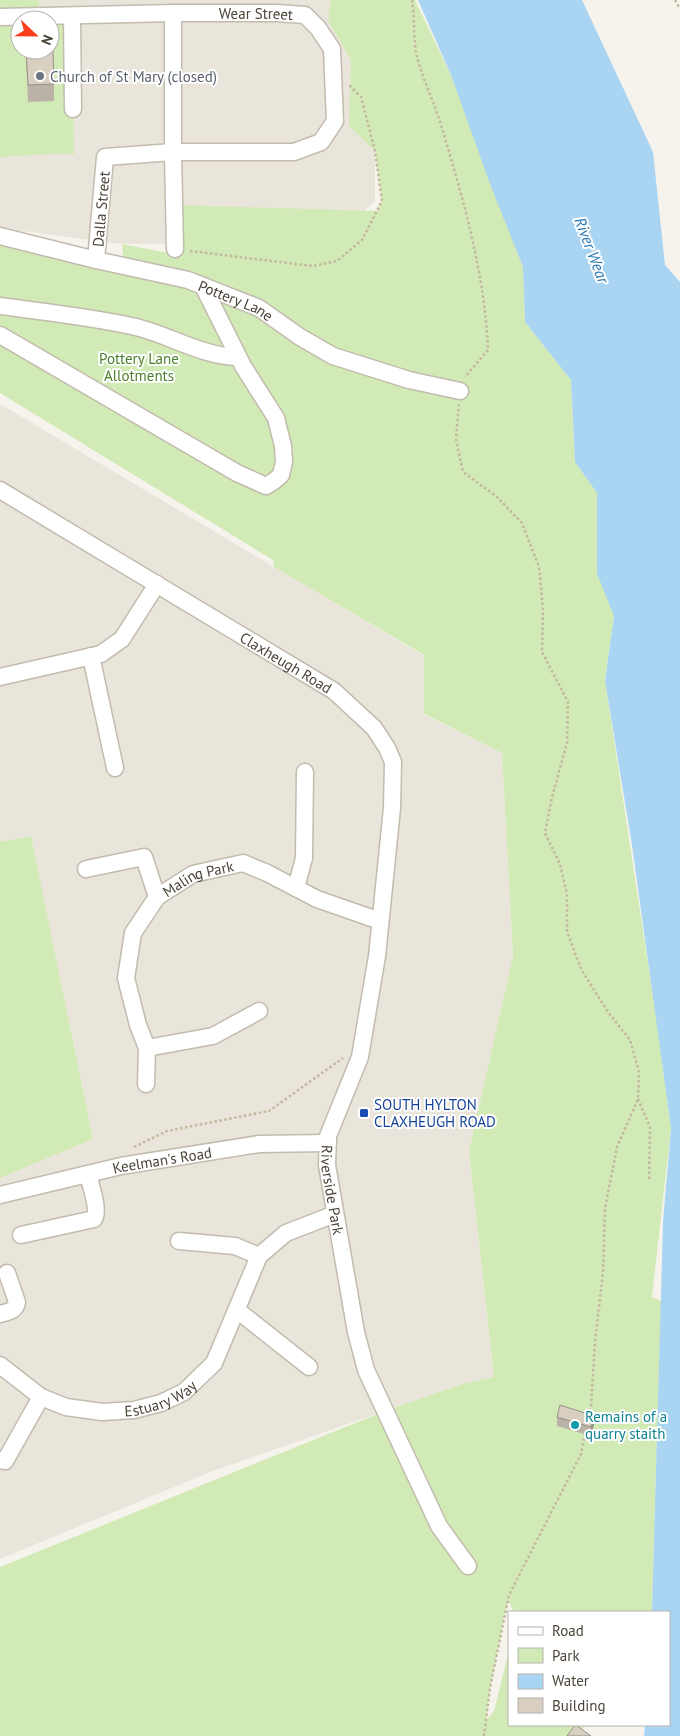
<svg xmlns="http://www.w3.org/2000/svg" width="680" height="1736" viewBox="0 0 680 1736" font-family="'PT Sans',sans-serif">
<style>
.residential{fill:#eae5da;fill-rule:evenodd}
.green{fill:#d2eab5;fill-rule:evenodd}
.water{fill:#a9d4f2}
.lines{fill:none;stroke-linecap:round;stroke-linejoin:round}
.minor-casing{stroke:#c2bbae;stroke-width:19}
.path{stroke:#c4b79f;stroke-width:2.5;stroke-dasharray:2.5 2.5;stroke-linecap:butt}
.minor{stroke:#fff;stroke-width:16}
.wall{fill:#bab2a6}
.shaded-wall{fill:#979187}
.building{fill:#d8cfc1;stroke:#979187}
.worship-dot{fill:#6b7280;stroke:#fff;stroke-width:2}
.transit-dot{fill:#1a4fb4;stroke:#fff;stroke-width:2}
.culture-dot{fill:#0f9aa8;stroke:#fff;stroke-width:2}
.labels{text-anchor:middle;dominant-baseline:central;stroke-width:4;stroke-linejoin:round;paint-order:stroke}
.street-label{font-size:15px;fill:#4b4439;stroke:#fff}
.worship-label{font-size:15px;fill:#5b616d;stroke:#fff;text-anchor:start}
.park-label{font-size:15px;fill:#4a7f2a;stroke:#fff}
.transit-label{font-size:15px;fill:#164399;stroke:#fff;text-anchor:start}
.culture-label{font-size:15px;fill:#0d838f;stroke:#fff;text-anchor:start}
.water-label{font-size:16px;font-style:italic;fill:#2e7ab2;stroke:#fff}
</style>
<rect width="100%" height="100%" fill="#f6f3ec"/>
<!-- residential -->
<path class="residential" d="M 0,0 L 364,0 L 375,151 L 375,201 L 330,242 L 122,244 L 0,228 ZM 20,20 L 50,20 L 50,50 L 20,50 Z
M 0,404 L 424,656 L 424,715 L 502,753 L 513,956 L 469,1151 L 494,1377 L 462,1384 L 213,1471 L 0,1559 L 0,1178 L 93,1139 L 31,836 L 0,842 Z"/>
<!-- green -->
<path class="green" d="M 0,0 L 39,0 L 39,16 L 72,16 L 74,154 L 49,154 L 0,157 ZM 20,20 L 50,20 L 50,50 L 20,50 Z
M 331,0 L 415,0 L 451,75 L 523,267 L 525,322 L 571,380 L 575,462 L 597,493 L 597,574 L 614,615 L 605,681 L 656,1016 L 671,1128 L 652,1297 L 661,1301 L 652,1612 L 514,1612 L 508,1600 L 490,1688 L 486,1721 L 494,1711 L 509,1650 L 509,1725 L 586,1725 L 576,1736 L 0,1736 L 0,1567 L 385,1411 L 462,1384 L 494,1377 L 469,1151 L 513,956 L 502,753 L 424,714 L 424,655 L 274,567 L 273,560 L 0,393 L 0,236 L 124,266 L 122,244 L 174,254 L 174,205 L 377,211 L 382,201 L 375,151 L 349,126 L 351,60 L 328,20 Z
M 31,836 L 93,1139 L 0,1178 L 0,842 Z"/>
<!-- water -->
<path class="water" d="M 418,0 L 582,0 L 653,152 L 665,265 L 680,282 L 680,1736 L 644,1736 L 645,1725 L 669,1725 L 669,1612 L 652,1612 L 663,1222 L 671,1128 L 632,845 L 605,681 L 614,616 L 597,574 L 597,493 L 575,462 L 571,380 L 525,322 L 523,267 L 490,184 L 451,75 Z"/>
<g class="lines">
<!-- minor casing -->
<g class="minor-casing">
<g id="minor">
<path d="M 173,13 L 173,152 L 175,249"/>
<path d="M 72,16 L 73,109"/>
<path id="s1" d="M 0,17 L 173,13 L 276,13 L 305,15 L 318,28 L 332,49 L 335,121 L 321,142 L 294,152 L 173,152 L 105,157 L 96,260"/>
<path id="s2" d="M 0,236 L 96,260 L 188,280 L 259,308 L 300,337 L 333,356 L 409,380 L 460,391"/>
<path d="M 0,306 C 45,312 92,317 136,327 C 172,336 201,356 238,357"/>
<path d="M 0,335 L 237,473 L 266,486 L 274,481 L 281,475 L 284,462 L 283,446 L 276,418 L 243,366 L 203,286"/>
<path id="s3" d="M 0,490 L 334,691 L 374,728 L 387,748 L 393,762 L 392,808 L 377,956 L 360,1057 L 328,1136 L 327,1165 L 356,1332 L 366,1370 L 439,1526 L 468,1566"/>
<path d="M 91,656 L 115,768"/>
<path d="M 0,677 L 101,654 L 122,639 L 157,584"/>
<path d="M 86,869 L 144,857 L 157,897"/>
<path d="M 296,888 L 304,858 L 305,772"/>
<path d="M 147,1048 L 213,1036 L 259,1011"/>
<path id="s4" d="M 146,1084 L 147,1048 L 138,1025 L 126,978 L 133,933 L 157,897 L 193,874 L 243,863 L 267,873 L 317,899 L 380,921"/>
<path id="s5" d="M 0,1195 L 121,1166 L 259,1144 L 328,1143"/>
<path d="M 21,1235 L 94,1219 C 100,1211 90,1184 88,1174"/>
<path d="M 179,1241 L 235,1246 L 259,1256"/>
<path d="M 237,1310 L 309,1367"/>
<path d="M 0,1314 C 7,1312 16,1311 17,1302 L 7,1273"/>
<path id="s6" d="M 0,1365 L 41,1397 L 66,1407 L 102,1412 L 134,1410 L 161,1403 L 184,1392 L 214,1363 L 259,1256 L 286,1233 L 335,1214"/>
<path d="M 0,1460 L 5,1461 L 41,1397"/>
</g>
</g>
<!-- path -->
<path class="path" d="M 412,0 C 415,17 413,41 417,57 C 423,80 434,102 441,125 C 463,198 485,274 488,350 L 465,377
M 675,0 L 680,9
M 190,251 L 313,266 L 337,261 L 362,240 L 382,201 L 375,151 L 361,97 L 348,84
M 459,404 L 456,439 L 463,472 L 496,496 L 522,523 L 539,567 L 543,610 L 542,652 L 568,702 L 567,743 L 552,797 L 545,833 L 560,864 L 567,894 L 567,932 L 582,971 L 608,1012 L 630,1040 L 639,1072 L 638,1099 L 617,1147 L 605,1208 L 603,1272 L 595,1342 L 591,1406 L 589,1417
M 638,1099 L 650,1127 L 649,1179
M 134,1147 L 167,1131 L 269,1111 L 343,1058
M 484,1736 L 490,1688 L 509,1595 L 581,1454 L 585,1433"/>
<!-- minor -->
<use href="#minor" class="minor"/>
</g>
<!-- wall -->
<path class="wall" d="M 26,50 L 50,50 L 54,84 L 54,101 L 28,102 Z
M 557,1417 L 594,1424 L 591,1436 L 557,1426 Z"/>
<!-- shaded-wall -->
<path class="shaded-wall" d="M 594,1416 L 594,1424 L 591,1436 L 591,1427 Z"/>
<!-- building -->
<path class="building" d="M 52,18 L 54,84 L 28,85 L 26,50 L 50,50 L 50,20 L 25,20 L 25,19 Z
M 560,1405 L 594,1416 L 591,1427 L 557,1417 Z
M 575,1725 L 576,1725 L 591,1736 L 567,1736 Z"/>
<!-- markers -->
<circle class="worship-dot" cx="40" cy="76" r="5"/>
<rect class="transit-dot" x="359" y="1108" width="10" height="10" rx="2.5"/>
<circle class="culture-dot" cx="575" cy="1425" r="5"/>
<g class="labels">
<!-- street labels -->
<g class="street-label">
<text stroke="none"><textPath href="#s1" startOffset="256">Wear Street</textPath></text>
<text transform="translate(101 209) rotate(-85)">Dalla Street</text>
<text stroke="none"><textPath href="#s2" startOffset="245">Pottery Lane</textPath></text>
<text stroke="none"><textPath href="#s3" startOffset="334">Claxheugh Road</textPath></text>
<text stroke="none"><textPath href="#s4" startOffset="244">Maling Park</textPath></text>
<text stroke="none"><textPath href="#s5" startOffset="166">Keelman's Road</textPath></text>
<text stroke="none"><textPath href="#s3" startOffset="920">Riverside Park</textPath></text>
<text stroke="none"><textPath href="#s6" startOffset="176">Estuary Way</textPath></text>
</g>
<!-- worship labels -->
<g class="worship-label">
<text x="50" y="76">Church of St Mary (closed)</text>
</g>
<!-- park labels -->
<g class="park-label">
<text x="139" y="358">Pottery Lane<tspan x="139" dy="17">Allotments</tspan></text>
</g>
<!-- transit labels -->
<g class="transit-label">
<text x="374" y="1104">SOUTH HYLTON<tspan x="374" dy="17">CLAXHEUGH ROAD</tspan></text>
</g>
<!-- culture labels -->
<g class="culture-label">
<text x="585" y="1416">Remains of a<tspan x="585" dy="17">quarry staith</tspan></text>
</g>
<!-- water labels -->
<g class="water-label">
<text transform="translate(592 250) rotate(69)">River Wear</text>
</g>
</g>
<!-- legend -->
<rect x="508" y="1611" width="162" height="115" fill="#ffffff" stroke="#b7b4b0"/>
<rect x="518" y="1627" width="25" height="8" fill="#ffffff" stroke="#b7b4b0"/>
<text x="552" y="1636" font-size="15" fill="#4b4439">Road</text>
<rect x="518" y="1648" width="25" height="15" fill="#d2eab5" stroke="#b7b4b0"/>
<text x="552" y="1661" font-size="15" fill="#4b4439">Park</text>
<rect x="518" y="1674" width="25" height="15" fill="#a9d4f2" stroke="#b7b4b0"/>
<text x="552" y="1686" font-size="15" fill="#4b4439">Water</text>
<rect x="518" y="1698" width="25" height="15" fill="#d8cfc1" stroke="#b7b4b0"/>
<text x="552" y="1711" font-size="15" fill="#4b4439">Building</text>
<!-- north arrow -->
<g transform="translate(35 35) rotate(112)"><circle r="24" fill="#ffffff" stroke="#b7b4b0"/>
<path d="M0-4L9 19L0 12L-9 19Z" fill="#fc3f1d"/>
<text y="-8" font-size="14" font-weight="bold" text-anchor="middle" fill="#4b4439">N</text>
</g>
</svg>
